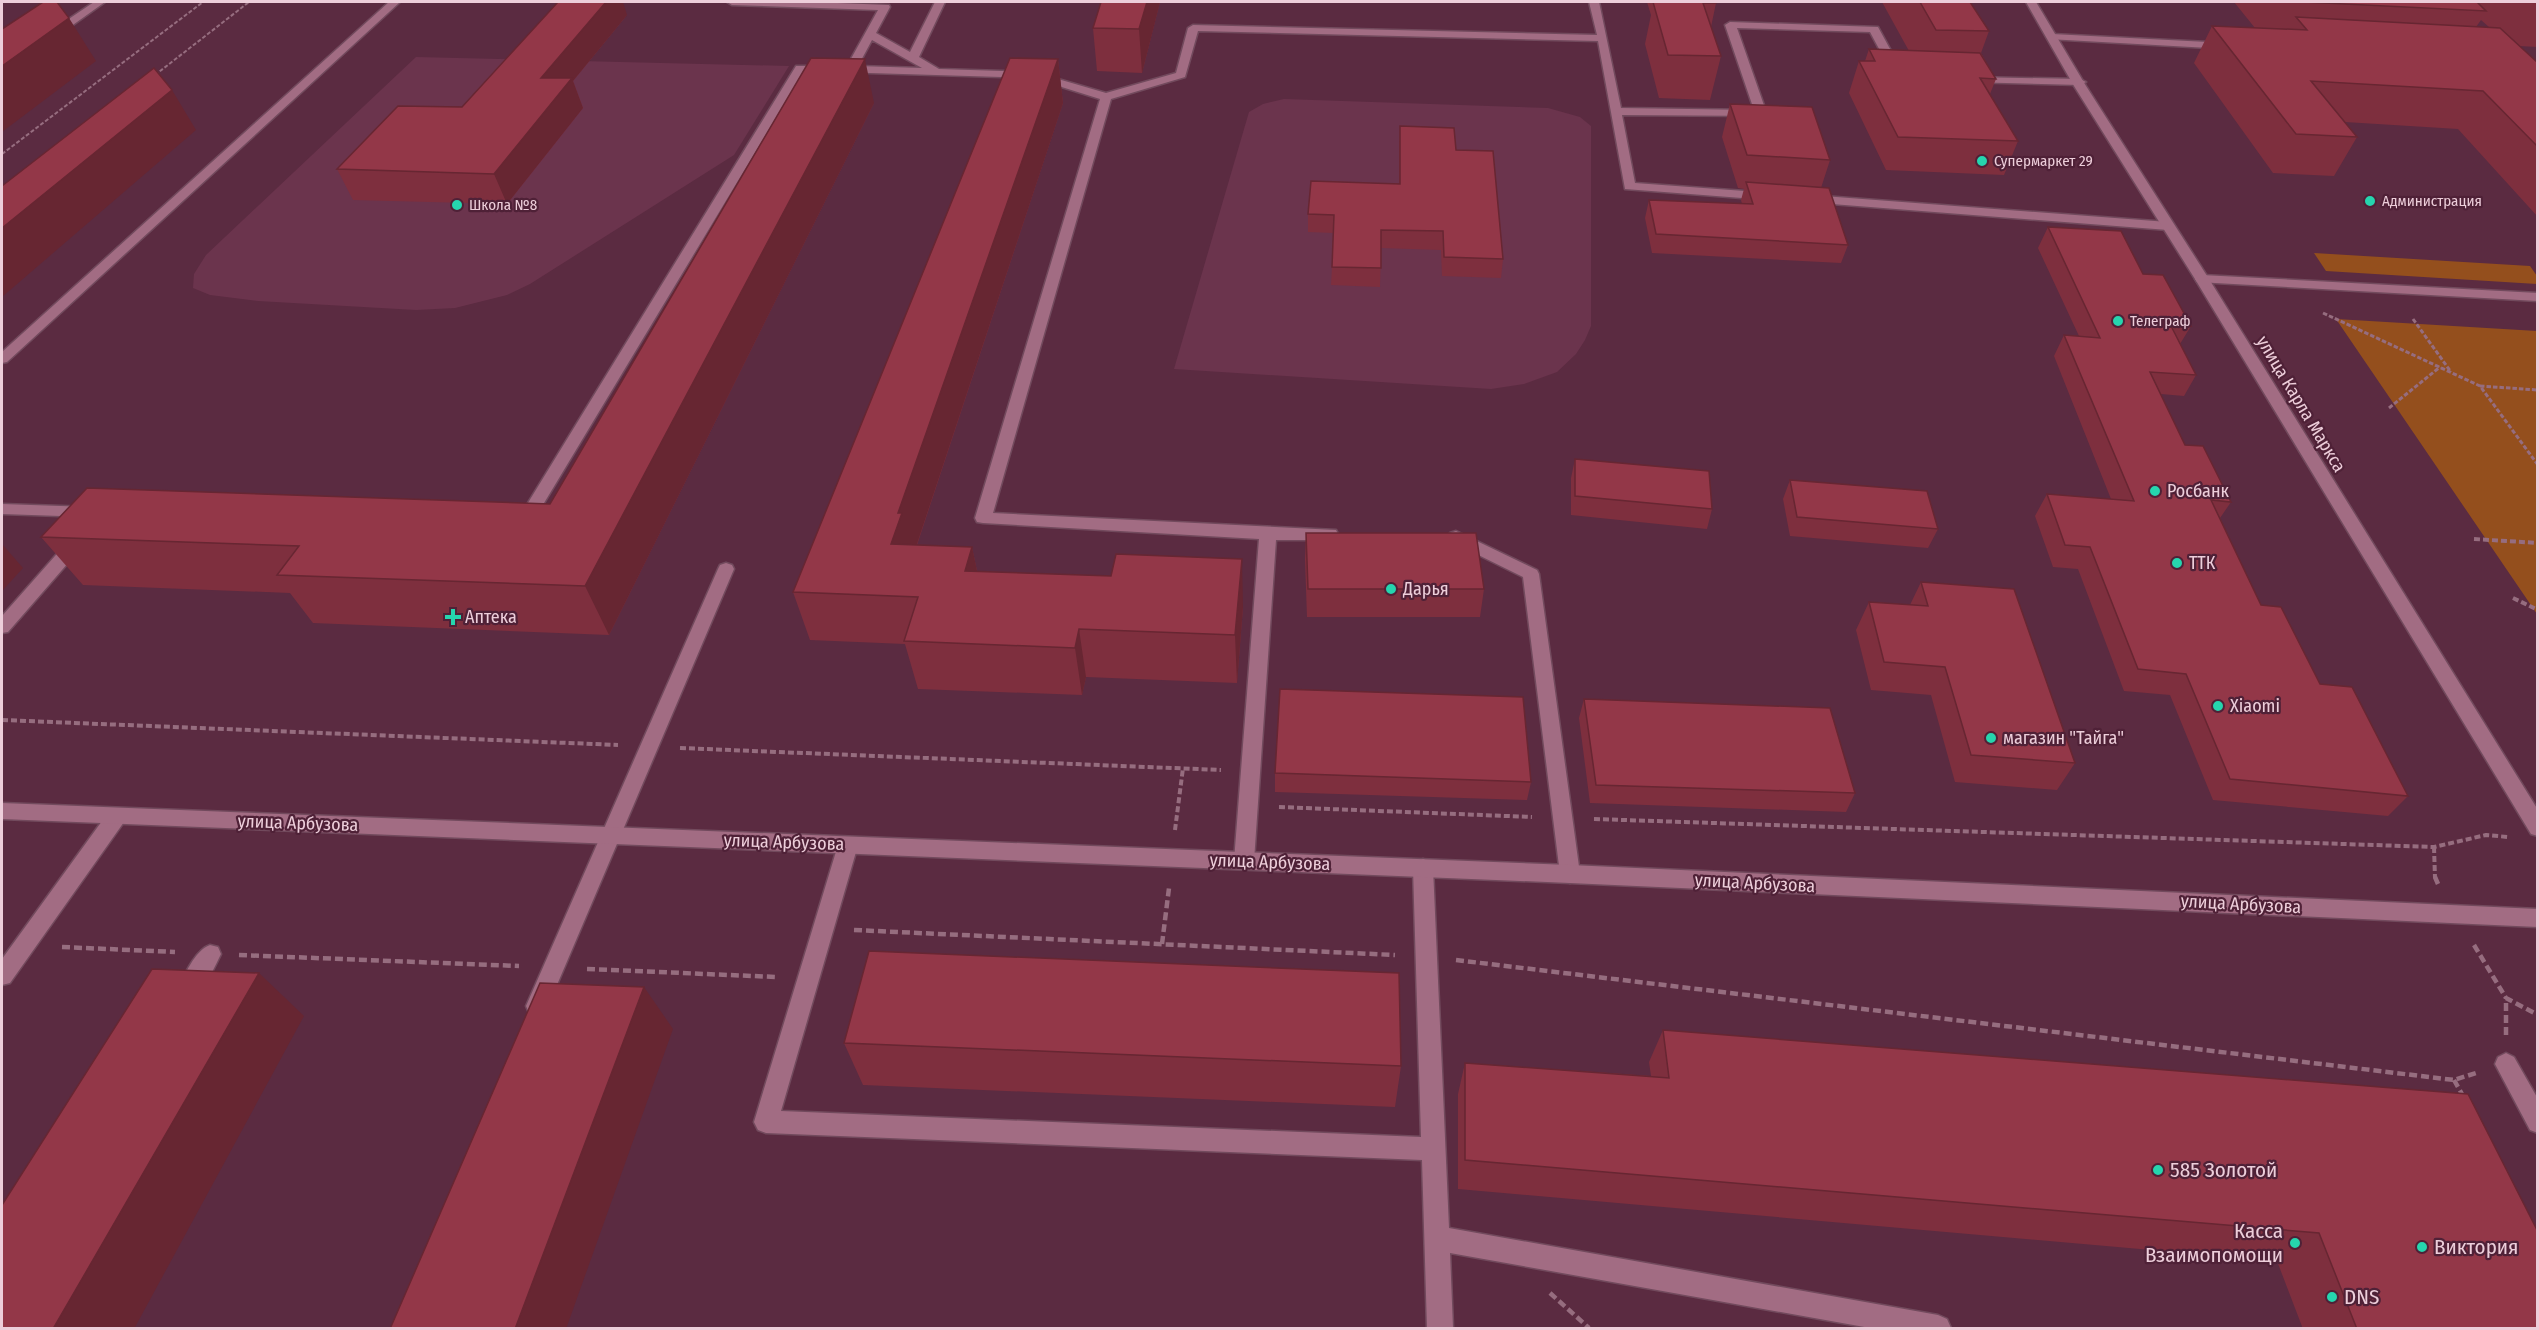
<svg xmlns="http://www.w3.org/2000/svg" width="2539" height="1330" viewBox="0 0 2539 1330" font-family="'Fira Sans Condensed',sans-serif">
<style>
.built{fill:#6b344d}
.green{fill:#944f1d}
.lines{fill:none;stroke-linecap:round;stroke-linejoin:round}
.lane-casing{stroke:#724a5d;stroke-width:3}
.street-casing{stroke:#724a5d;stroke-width:3}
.secondary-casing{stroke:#724a5d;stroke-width:3}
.path-far3{stroke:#966d7f;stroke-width:2;stroke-dasharray:4 2;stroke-linecap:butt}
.path-far2{stroke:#966d7f;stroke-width:3;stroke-dasharray:4.5 2;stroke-linecap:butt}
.path-far1{stroke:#966d7f;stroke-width:4;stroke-dasharray:6 3;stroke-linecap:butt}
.path{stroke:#966d7f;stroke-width:4.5;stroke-dasharray:8 4;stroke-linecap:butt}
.lane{fill:#a26c83;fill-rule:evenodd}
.street{fill:#a26c83;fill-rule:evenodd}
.secondary{fill:#a26c83;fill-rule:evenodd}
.wall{fill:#7e2f3e;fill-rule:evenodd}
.shaded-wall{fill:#672632}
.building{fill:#933748;stroke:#672632;stroke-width:1.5}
.poi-dot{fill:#26d5ae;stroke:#4f2137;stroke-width:2}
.labels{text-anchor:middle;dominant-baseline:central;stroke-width:4.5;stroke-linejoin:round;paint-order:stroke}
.far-poi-label{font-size:15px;fill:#edceda;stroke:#4f2137;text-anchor:start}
.street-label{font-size:18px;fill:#edceda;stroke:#4f2137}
.poi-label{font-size:18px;fill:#edceda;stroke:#4f2137;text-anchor:start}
.near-poi-label{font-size:21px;fill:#edceda;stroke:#4f2137;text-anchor:start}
</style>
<rect width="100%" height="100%" fill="#5b2b41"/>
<!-- built -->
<path class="built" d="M 416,57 L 789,66 L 734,155 L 530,284 L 507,295 L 455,308 L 416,310 L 258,301 L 210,295 L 193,288 L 194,274 L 206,255 Z
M 1284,99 L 1548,108 L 1580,117 L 1591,126 L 1591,326 L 1585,340 L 1576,354 L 1557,372 L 1524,384 L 1491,389 L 1174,369 L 1249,112 L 1263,104 Z"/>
<!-- green -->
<path class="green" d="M 2314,253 L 2530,266 L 2537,276 L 2537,284 L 2326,271 Z
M 2336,319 L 2537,331 L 2537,614 Z"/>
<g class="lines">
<!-- lane casing -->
<g class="lane-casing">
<path id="lane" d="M 94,2 L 105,2 L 56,37 L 48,37 L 48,33 Z
M 389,2 L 400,2 L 7,362 L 2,363 L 2,352 Z
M 727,2 L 812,2 L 889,5 L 890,7 L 876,33 L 910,52 L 935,2 L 945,2 L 919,57 L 939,69 L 1034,72 L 1106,93 L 1176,73 L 1188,28 L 1193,25 L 1597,35 L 1589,2 L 1599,2 L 1621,108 L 1754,110 L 1725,25 L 1730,22 L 1878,27 L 1902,71 L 1900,73 L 1892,73 L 1870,32 L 1737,28 L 1767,114 L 1765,116 L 1622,115 L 1635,183 L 1772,193 L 1774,196 L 1772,199 L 1768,200 L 1625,189 L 1598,41 L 1198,31 L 1185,77 L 1111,99 L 993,513 L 1336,530 L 1338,534 L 1336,538 L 1330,540 L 1276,540 L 1254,861 L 1251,867 L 1244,869 L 1237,867 L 1234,861 L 1259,539 L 983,523 L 977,522 L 975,518 L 1100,99 L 1033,78 L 804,71 L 529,528 L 517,528 L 515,524 L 796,66 L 847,66 L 878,10 L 732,5 ZM 872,40 L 922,68 L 858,66 Z
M 2052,34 L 2227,43 L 2232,46 L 2227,49 L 2048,39 L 2048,35 Z
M 1971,77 L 2080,79 L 2086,82 L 2080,85 L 1967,82 L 1965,80 Z
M 1810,195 L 2168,222 L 2174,226 L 2168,230 L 1806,202 L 1804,199 L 1806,196 Z
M 2202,275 L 2538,293 L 2538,301 L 2197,282 L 2195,279 Z
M 2,504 L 90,507 L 96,508 L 98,512 L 96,516 L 90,517 L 2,514 Z
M 1456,531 L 1537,570 L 1539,574 L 1580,874 L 1577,880 L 1570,883 L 1563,880 L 1560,874 L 1523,577 L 1450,541 L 1448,537 L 1450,533 Z
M 76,537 L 82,539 L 84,543 L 82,547 L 8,632 L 2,633 L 2,616 L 70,539 Z
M 726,563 L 732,565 L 734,569 L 548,1006 L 545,1013 L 537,1016 L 529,1013 L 526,1006 L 718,569 L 720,565 Z
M 117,808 L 124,810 L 127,816 L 124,822 L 10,983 L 2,985 L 2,959 L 110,810 Z
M 848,837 L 855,839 L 858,845 L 781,1111 L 1421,1137 L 1413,868 L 1416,862 L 1423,859 L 1430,862 L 1433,868 L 1449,1228 L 1938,1315 L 1947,1319 L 1951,1328 L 1870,1328 L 1450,1253 L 1453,1328 L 1427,1328 L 1422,1160 L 766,1133 L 758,1130 L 754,1122 L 838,845 L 841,839 Z
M 210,945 L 218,947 L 221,954 C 214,968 203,994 188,1000 L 180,997 L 177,990 C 184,976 195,950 210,945 Z
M 2506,1053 L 2514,1057 L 2538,1099 L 2538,1133 L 2530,1130 L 2495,1064 L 2498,1057 Z"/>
</g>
<!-- street casing -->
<g class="street-casing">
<path id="street" d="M 2026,2 L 2036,2 L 2086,86 L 2209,279 L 2538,810 L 2538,836 L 2531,834 L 2195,279 L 2074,86 Z"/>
</g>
<!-- secondary casing -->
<g class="secondary-casing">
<path id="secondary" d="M 2,803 L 1570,865 L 2538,909 L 2538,927 L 1570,883 L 2,819 Z"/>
</g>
<!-- path-far3 -->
<path class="path-far3" d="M 155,75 L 249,2
M 2,154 L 203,2"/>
<!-- path-far2 -->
<path class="path-far2" d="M 2323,313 L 2480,386 L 2538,465
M 2413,319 L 2451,372
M 2480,386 L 2538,390
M 2389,408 L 2440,367"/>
<!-- path-far1 -->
<path class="path-far1" d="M 2474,539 L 2538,543
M 2513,598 L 2538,610
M 2,720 L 618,745
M 680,748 L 1221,770
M 1279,807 L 1532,817
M 1594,819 L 2434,847 L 2486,835 L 2508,837
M 1175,830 L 1183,768
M 2434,847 L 2435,878"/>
<!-- path -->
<path class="path" d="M 2435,877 L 2438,884
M 854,930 L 1395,955
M 1162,944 L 1169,888
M 2474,945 L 2506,998
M 62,947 L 175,952
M 239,955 L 519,966
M 1456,960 L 2454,1080 L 2476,1073
M 587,969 L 777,977
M 2506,1035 L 2506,998 L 2538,1015
M 2454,1080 L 2463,1096
M 1550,1293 L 1589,1328"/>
<!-- lane -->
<use href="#lane" class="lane"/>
<!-- street -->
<use href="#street" class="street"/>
<!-- secondary -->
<use href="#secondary" class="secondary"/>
</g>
<!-- wall -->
<path class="wall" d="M 1160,2 L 1142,73 L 1097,71 L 1093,28 Z
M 1647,2 L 1716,2 L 1716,3 L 1711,27 L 1721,56 L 1710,100 L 1659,98 L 1645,44 L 1651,15 Z
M 1882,2 L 1970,2 L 1989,31 L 1981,53 L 1996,79 L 1990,94 L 2018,141 L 2004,175 L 1886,170 L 1849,93 L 1859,61 L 1865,61 L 1869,49 L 1909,51 Z
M 2234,2 L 2538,2 L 2538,47 L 2519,46 L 2538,63 L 2538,217 L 2458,129 L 2345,122 L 2357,137 L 2334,176 L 2273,173 L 2194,63 L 2212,26 L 2255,28 ZM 2481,20 L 2489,27 L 2476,27 Z
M 627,15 L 573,81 L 583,108 L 507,204 L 353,200 L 337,169 L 462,107 Z
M 1058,59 L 1063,103 L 917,545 L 972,547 L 977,571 L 1243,607 L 1237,683 L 1086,677 L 1082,695 L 918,689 L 905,644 L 810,640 L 793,592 Z
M 874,103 L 609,635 L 313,623 L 290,593 L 83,585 L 41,537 L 550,504 Z
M 1730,104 L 1830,160 L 1821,188 L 1848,245 L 1841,263 L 1652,253 L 1645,218 L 1649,200 L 1742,204 L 1741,200 L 1744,189 L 1738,188 L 1722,137 Z
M 1400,126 L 1456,150 L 1503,259 L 1501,278 L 1442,276 L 1441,250 L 1381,248 L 1380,287 L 1331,285 L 1334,233 L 1308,232 L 1308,214 L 1399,184 L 1399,144 Z
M 2048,227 L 2143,274 L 2191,326 L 2180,344 L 2196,375 L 2184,396 L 2161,394 L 2185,445 L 2231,502 L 2220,518 L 2261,605 L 2320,684 L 2408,796 L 2388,816 L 2213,800 L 2170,695 L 2124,691 L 2078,569 L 2053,567 L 2035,516 L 2047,494 L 2111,499 L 2054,356 L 2064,335 L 2079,336 L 2038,248 Z
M 1575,459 L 1712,509 L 1707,529 L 1571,515 L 1571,478 Z
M 1790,480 L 1938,529 L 1928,548 L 1790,536 L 1783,499 Z
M 1306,533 L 1484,589 L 1480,617 L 1307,617 L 1305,560 Z
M 1921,582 L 2075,763 L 2057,790 L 1955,782 L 1931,695 L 1871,690 L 1856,630 L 1869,602 L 1910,605 Z
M 1584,699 L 1855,793 L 1846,812 L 1590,803 L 1579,718 Z
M 1275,773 L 1531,782 L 1527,800 L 1275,792 Z
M 1663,1030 L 2468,1094 L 2538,1329 L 2303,1329 L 2277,1261 L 1458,1189 L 1458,1094 L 1465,1063 L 1651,1076 L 1649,1062 Z
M 844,1043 L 1401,1066 L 1395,1107 L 863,1085 Z"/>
<!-- shaded-wall -->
<path class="shaded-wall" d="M 606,2 L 623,2 L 627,15 L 573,81 L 583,108 L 507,204 L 494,174 L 541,78 Z
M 1147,2 L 1160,2 L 1142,73 L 1139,29 Z
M 69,18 L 96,61 L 2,132 L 2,66 Z
M 865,59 L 874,103 L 609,635 L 585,586 Z
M 1058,59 L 1063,103 L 913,556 L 891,544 L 898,513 Z
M 172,90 L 196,130 L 2,297 L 2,228 Z
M 2,544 L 23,568 L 2,591 Z
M 972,547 L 982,595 L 965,571 Z
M 1242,559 L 1243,607 L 1237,683 L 1235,635 Z
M 1079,629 L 1086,677 L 1082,695 L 1075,648 Z
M 259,973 L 304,1016 L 134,1329 L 53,1329 Z
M 644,987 L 673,1029 L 566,1329 L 515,1329 Z"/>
<!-- building -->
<path class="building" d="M 43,2 L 57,2 L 69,18 L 2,66 L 2,29 Z
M 558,2 L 606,2 L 541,78 L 572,78 L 494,174 L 337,169 L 398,106 L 462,107 Z
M 1101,2 L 1147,2 L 1139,29 L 1093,28 Z
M 1653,2 L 1716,2 L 1716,3 L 1703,3 L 1721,56 L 1668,55 Z
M 1920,2 L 1970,2 L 1989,31 L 1936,30 Z
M 2304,2 L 2477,2 L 2486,11 Z
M 2296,17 L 2500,28 L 2538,63 L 2538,147 L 2483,91 L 2311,81 L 2357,137 L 2296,134 L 2212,26 L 2307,30 Z
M 1869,49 L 1980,53 L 1996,79 L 1980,78 L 2018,141 L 1898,137 L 1859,61 L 1875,61 Z
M 811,58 L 865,59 L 585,586 L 277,575 L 299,546 L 41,537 L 87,488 L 550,504 Z
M 1010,58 L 1058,59 L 898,513 L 902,513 L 891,544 L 972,547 L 965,571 L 1111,576 L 1116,554 L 1242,559 L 1235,635 L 1079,629 L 1075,648 L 904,641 L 918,597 L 793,592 Z
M 154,68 L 172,90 L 2,228 L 2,186 Z
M 1730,104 L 1812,107 L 1830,160 L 1747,155 Z
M 1400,126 L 1454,128 L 1456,150 L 1493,151 L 1503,259 L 1444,257 L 1443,231 L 1381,230 L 1381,268 L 1332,267 L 1334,215 L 1308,214 L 1311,181 L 1400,184 Z
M 1746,182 L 1829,188 L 1848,245 L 1656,234 L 1649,200 L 1753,204 Z
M 2048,227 L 2121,231 L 2143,274 L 2163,275 L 2191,326 L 2170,324 L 2196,375 L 2150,372 L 2185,445 L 2203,446 L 2231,502 L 2211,500 L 2261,605 L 2281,607 L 2320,684 L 2352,687 L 2408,796 L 2230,779 L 2186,674 L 2138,669 L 2090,547 L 2065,545 L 2047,494 L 2134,501 L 2064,335 L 2100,338 Z
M 1575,459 L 1709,471 L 1712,509 L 1575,496 Z
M 1790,480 L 1927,491 L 1938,529 L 1797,517 Z
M 1306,533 L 1476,533 L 1484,589 L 1308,589 Z
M 1921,582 L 2014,589 L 2075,763 L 1971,755 L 1945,667 L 1884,662 L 1869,602 L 1928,606 Z
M 1280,689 L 1523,697 L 1531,782 L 1275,773 Z
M 1584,699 L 1830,708 L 1855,793 L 1596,785 Z
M 869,951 L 1399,973 L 1401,1066 L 844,1043 Z
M 152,969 L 259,973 L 53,1329 L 2,1329 L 2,1205 Z
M 540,983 L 644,987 L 515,1329 L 390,1329 Z
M 1663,1030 L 2468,1094 L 2538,1232 L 2538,1329 L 2357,1329 L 2319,1233 L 1465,1160 L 1465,1063 L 1669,1078 Z"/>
<!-- markers -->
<g class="poi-dot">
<circle cx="1982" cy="161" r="6"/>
<circle cx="2370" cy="201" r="6"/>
<circle cx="457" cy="205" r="6"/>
<circle cx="2118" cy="321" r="6"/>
<circle cx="2155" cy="491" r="6"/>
<circle cx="2177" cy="563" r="6"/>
<circle cx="1391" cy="589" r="6"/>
<path d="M450 608h6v6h6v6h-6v6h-6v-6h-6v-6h6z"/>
<circle cx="2218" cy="706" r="6"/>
<circle cx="1991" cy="738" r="6"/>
<circle cx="2158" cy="1170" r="6"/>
<circle cx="2295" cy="1243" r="6"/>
<circle cx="2422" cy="1247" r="6"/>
<circle cx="2332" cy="1297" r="6"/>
</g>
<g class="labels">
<!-- far-poi labels -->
<g class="far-poi-label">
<text x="1994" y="161">Супермаркет 29</text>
<text x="2382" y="201">Администрация</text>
<text x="469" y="205">Школа №8</text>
<text x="2130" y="321">Телеграф</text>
</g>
<!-- street labels -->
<g class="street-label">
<text transform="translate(2301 404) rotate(59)">улица Карла Маркса</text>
<text transform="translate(298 823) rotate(2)">улица Арбузова</text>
<text transform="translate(784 842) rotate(2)">улица Арбузова</text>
<text transform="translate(1270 862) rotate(2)">улица Арбузова</text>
<text transform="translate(1755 883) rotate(3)">улица Арбузова</text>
<text transform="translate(2241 904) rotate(3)">улица Арбузова</text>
</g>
<!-- poi labels -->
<g class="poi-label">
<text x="2167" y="491">Росбанк</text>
<text x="2189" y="563">ТТК</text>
<text x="1403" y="589">Дарья</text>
<text x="465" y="617">Аптека</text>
<text x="2230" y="706">Xiaomi</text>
<text x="2003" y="738">магазин "Тайга"</text>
</g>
<!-- near-poi labels -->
<g class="near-poi-label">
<text x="2170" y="1170">585 Золотой</text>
<text x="2283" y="1231" text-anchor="end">Касса<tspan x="2283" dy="24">Взаимопомощи</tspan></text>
<text x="2434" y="1247">Виктория</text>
<text x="2344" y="1297">DNS</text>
</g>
</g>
<!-- border -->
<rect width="2539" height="1330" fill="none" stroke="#edceda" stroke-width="6"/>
</svg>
